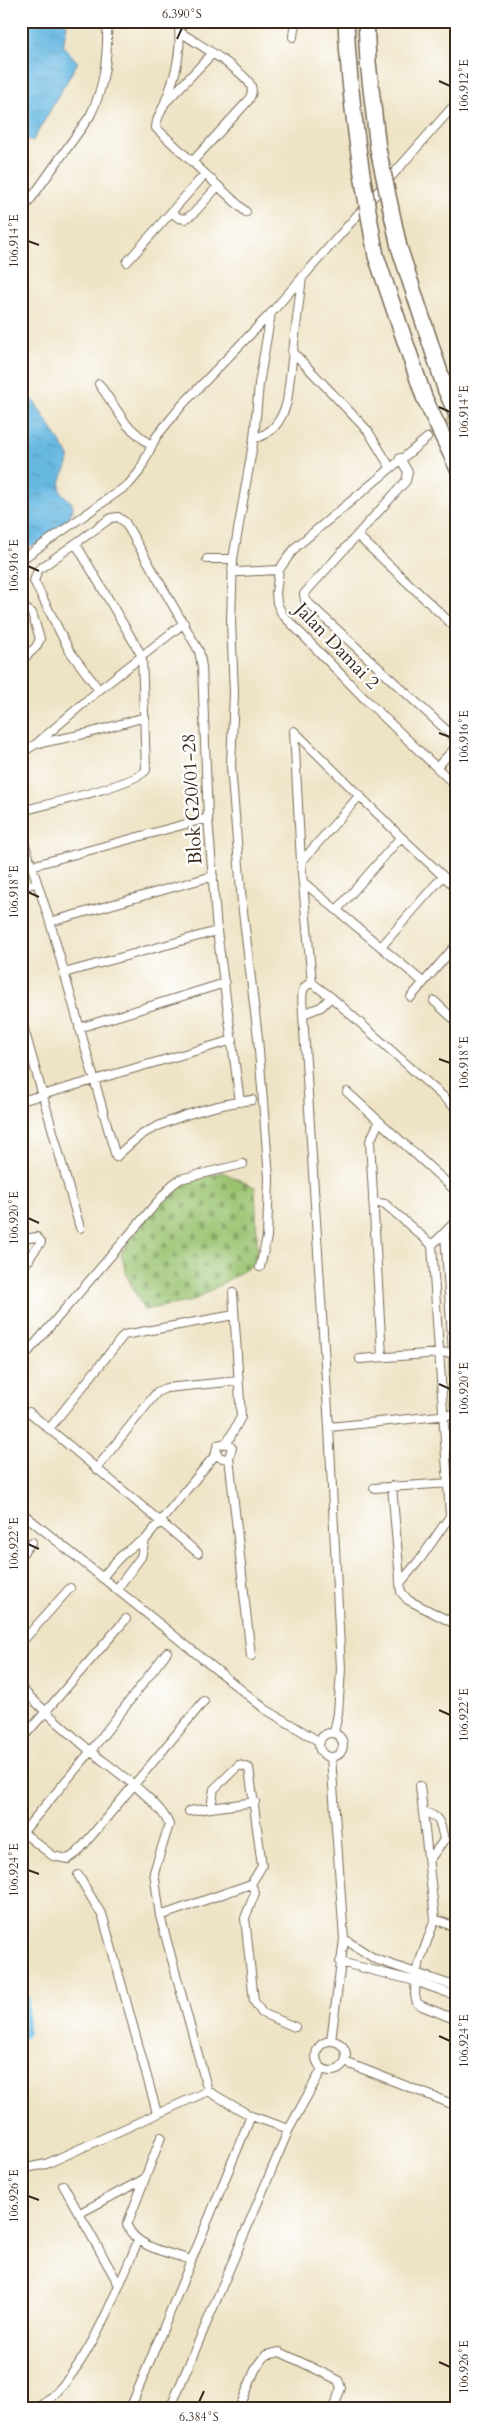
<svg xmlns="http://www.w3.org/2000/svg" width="478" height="2430" viewBox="0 0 478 2430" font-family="Cardo,serif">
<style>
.cemetery{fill:url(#cemetery-stones);stroke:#6a7646}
.water{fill:url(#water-ripples);stroke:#507180}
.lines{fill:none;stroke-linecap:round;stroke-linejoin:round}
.river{stroke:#66b8e1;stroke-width:16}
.street-tunnel{stroke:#cabea4;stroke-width:8;stroke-dasharray:8 4;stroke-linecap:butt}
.street-casing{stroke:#7a6b58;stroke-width:10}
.highway-casing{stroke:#7a6b58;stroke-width:18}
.street{stroke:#fff;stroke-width:8}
.highway{stroke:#fff;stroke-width:15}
.highway-bridge-casing{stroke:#7a6b58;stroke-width:18;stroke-linecap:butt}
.highway-bridge{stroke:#fff;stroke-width:15}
.ticks{fill:none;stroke:#3b2a1e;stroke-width:2}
.labels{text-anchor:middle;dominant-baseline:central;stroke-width:4.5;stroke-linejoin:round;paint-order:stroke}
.street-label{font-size:19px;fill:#3b2a1e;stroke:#fff}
.neatline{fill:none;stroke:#3b2a1e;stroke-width:2}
.ticks-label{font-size:12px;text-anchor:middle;fill:#3b2a1e}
</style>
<defs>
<pattern id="cemetery-stones" width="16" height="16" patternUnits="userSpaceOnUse" patternTransform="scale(1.25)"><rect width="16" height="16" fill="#9ac36f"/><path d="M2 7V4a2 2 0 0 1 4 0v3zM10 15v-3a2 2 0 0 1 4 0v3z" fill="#7f9f5b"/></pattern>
<pattern id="water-ripples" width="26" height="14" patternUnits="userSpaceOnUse" patternTransform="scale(1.25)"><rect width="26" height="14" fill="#66b8e1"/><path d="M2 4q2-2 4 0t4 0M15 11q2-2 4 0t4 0" fill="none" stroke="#5596b6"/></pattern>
</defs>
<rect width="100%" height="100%" fill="#fff"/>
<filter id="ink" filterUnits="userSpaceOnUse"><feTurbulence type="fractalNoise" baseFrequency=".02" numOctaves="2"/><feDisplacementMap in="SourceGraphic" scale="10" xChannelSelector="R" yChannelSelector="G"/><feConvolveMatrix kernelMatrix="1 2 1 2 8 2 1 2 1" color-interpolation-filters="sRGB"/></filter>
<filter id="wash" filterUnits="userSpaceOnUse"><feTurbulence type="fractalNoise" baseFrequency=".0096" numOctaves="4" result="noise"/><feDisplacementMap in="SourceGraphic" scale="20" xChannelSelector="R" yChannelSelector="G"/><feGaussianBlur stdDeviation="1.12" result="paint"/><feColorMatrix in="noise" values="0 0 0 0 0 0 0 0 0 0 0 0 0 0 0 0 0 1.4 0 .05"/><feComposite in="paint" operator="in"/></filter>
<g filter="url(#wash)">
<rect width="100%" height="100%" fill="#eee3c5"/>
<!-- cemetery -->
<path class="cemetery" d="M 222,1172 L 255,1187 L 258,1262 L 193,1301 L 144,1310 L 127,1276 L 121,1253 L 167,1189 Z"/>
<!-- water -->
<path class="water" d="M 21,21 L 63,21 L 67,24 L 63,46 L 78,62 L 32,142 L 21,136 Z
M 21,392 L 34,401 L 69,456 C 70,468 60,474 60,486 C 60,497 73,498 73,508 C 74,517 40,546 31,546 C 29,546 26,545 24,544 L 21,540 Z"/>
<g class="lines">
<!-- river -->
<path class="river" d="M 21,1999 L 21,2031"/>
</g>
</g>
<g filter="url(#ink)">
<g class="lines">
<!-- street-tunnel -->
<path class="street-tunnel" d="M 427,438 L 457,415"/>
<!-- street casing -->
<g class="street-casing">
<path id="street" d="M 178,21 C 183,49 176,76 165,102 C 162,112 156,117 156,128 L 246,212
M 180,32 C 195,42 246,72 251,86 C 253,92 251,96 248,101 L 192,162
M 293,37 L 295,21
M 166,102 L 213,53
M 23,210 L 90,116 C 105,86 108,55 107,21
M 21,211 L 21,225
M 171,212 L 179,218 L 185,219 L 193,214 L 218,186
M 127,262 L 205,174
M 292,351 L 368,431 L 390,467
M 99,384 L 127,425 L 151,446
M 254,438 C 273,435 282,419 287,402 L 302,277
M 427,438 L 297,546 L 288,557 L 279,570 L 276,593 L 277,603 L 282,614 L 365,699 L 457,787
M 400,458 L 408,472 L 406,481 L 304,594 L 305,600 L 457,740
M 357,535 L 457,629
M 207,559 L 233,559
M 21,560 L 129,484 L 139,472 L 156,437 L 183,404 L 271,313 L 457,102
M 232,569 L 239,572 L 279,570
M 21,606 L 32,613 L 40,639 L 36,647 L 21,661
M 99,690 L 69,650 L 34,581 L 38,570 L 111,518 L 118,517 L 125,522 L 199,651 L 202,667 L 208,818 L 217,931 L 240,1102
M 36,744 L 89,733 L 145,717
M 21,753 L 36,744 L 99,690 L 184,623
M 437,767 L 457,746
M 21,811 C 41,806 139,783 146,770 L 142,656 L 76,544
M 21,833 L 50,922 L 116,1157 C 126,1148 136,1137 148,1131 C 179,1115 218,1104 252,1100
M 301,862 L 360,795
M 31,866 L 208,818
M 303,882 L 423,982
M 21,887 L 36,883
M 337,910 L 401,837
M 50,922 L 213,876
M 381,947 L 443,876 L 457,888
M 64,973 L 217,931
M 312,983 L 301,862 L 294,731 L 401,837 L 443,876
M 411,997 L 457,944
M 434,1001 L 457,1022
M 303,1014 L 321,1007 L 331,997
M 21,1018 L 80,1228
M 79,1028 L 225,983
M 347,1092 L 457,1192
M 21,1101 L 233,1040
M 379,1122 L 370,1141 L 382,1356
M 373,1202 L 385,1204 L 432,1245 L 457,1220
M 445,1234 L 453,1352 L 457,1482
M 21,1239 L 37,1237 L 41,1242 L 21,1269
M 21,1243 L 29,1260
M 432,1245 L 450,1516
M 260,1267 L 267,1237 L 269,1178 L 258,1038 L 242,903 L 231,766 L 234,693 L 231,621 L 233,559 L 254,438 L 259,384 L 271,313
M 360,1359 L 453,1352
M 21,1360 L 172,1185 L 180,1179 L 243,1164
M 29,1412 L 198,1553
M 329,1427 L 449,1415
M 49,1429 L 124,1335 L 234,1315
M 227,1443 L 241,1417 L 233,1293
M 229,1457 L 226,1459 L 219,1457 L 216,1451 L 218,1445 L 227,1443 L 232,1448 L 229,1457 L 251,1656
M 96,1469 L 157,1392 L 166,1388 L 238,1381
M 392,1486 L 401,1592 L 408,1600 L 455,1624
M 374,1488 L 450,1483
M 21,1512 L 265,1709 L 320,1742
M 21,1555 L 32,1542
M 102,1578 C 115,1562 126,1548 145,1540
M 400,1583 L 421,1558 L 457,1506
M 117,1589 L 141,1557 L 145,1540 L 216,1454
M 21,1643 L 70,1588
M 21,1688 C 43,1710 66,1730 89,1750 C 110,1767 162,1802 169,1825 L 154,1872 L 160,1916 L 208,2091 L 251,2116 L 289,2129 L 322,2069
M 334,1733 L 338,1713 L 341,1669 L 329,1427 L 303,1014 C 303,1002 298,986 312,983 L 331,997 L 457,1109
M319 1745a12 12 0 1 1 24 0a12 12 0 1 1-24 0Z
M 21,1740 L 126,1619
M 420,1786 L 435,1919 L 416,1972 L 415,1995 L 417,2003 L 422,2006 L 457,2020
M 189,1811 L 255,1802
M 424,1812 C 440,1816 441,1824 444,1840 L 430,1859
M 21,1831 L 53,1856 L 68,1859 L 77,1853 L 204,1701
M 23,1832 L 91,1751 L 167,1652
M 78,1875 L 103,1917 L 157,2113
M 251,1884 L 255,1893 L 245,1918 L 254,2001 L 262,2013 L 295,2027
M 160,1916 L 251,1884 L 262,1866 L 249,1768 L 239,1765 L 214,1789 L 211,1807
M 435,1919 L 457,1928
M 344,1939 L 375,1959 L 457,1987
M 340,1962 L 415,1981 L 457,1996
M 331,2041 L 344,1939 L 331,1757
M316 2056a15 15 0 1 1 30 0a15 15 0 1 1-30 0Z
M 345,2062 L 457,2106
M 161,2137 L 127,2225 C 135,2248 171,2253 191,2260
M 21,2169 L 46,2164 L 208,2091
M 63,2185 L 119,2285
M 80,2213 L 144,2179
M 37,2409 C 85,2377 116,2292 138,2241
M 130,2409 L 251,2116
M 170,2409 L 289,2129
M 239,2409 L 255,2370 L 266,2355 L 280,2352 L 338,2380 L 341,2388 L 333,2409"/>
</g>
<!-- highway casing -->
<g class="highway-casing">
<path id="highway" d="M 399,247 L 446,391 L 457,415
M 376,256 L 424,397 L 457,467"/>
</g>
<!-- street -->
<use href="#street" class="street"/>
<!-- highway -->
<use href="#highway" class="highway"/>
<!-- highway-bridge casing -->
<g class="highway-bridge-casing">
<path id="highway-bridge" d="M 346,21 C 349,101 362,178 376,256
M 366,21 L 368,62 L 378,149 L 399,247"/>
</g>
<!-- highway-bridge -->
<use href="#highway-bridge" class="highway-bridge"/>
</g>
</g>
<!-- ticks -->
<path class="ticks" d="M 177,39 L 182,28M 439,81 L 450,86M 28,241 L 39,245M 439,407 L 450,412M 28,566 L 39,571M 439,733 L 450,737M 28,892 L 39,897M 439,1059 L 450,1063M 28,1218 L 39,1223M 439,1384 L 450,1389M 28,1544 L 39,1549M 439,1710 L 450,1715M 28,1870 L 39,1874M 439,2036 L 450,2041M 28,2196 L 39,2200M 439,2362 L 450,2367M 199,2402 L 204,2391"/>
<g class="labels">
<!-- street labels -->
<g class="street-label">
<text transform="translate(337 646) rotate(46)">Jalan Damai 2</text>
<text transform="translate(192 799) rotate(-93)">Blok G20/01-28</text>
</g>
</g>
<!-- margin -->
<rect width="478" height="2430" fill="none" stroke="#fff" stroke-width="55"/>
<rect x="28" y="28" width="422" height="2374" class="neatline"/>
<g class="ticks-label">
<text x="182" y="18">6.390°S</text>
<text transform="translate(464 86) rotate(-90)" y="4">106.912°E</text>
<text transform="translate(14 241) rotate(-90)" y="4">106.914°E</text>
<text transform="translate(464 412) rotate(-90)" y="4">106.914°E</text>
<text transform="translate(14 566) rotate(-90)" y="4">106.916°E</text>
<text transform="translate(464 737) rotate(-90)" y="4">106.916°E</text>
<text transform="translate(14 892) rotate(-90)" y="4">106.918°E</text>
<text transform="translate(464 1063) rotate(-90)" y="4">106.918°E</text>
<text transform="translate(14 1218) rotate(-90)" y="4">106.920°E</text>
<text transform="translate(464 1389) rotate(-90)" y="4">106.920°E</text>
<text transform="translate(14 1544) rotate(-90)" y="4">106.922°E</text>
<text transform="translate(464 1715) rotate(-90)" y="4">106.922°E</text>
<text transform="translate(14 1870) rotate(-90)" y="4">106.924°E</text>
<text transform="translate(464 2041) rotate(-90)" y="4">106.924°E</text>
<text transform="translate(14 2196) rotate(-90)" y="4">106.926°E</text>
<text transform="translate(464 2367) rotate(-90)" y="4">106.926°E</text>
<text x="199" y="2421">6.384°S</text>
</g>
</svg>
